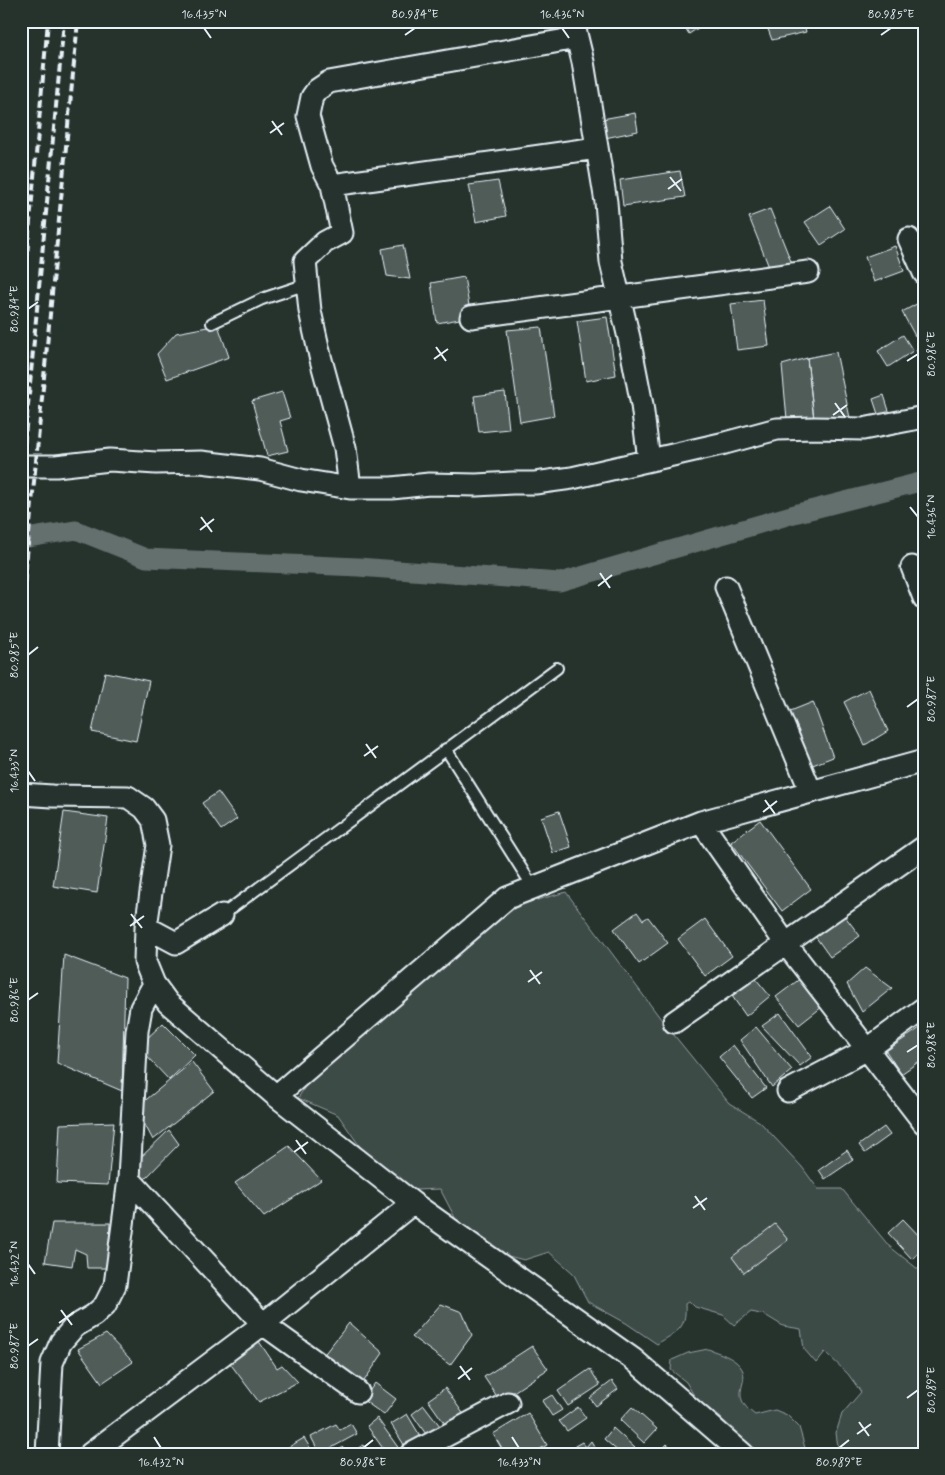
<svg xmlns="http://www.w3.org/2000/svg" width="945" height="1475" viewBox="0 0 945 1475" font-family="Mynerve,sans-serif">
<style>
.green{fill:#3e4b47;stroke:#939ea0}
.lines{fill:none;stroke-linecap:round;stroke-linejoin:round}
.canal{stroke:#636f6d;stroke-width:19}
.building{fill:#505c59;stroke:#e8f1f8}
.service-casing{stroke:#e8f1f8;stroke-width:14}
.minor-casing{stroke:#e8f1f8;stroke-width:25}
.service{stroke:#26332d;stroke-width:10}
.minor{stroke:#26332d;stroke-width:21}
.rail{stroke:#e8f1f8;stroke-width:4;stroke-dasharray:8 4;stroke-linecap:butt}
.ticks{fill:none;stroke:#e8f1f8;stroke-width:2}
.neatline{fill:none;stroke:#e8f1f8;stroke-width:2}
.ticks-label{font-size:12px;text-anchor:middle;fill:#e8f1f8}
</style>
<rect width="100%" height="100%" fill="#26332d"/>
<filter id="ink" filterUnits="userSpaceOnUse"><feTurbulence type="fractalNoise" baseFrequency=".02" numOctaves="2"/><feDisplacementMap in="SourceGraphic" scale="10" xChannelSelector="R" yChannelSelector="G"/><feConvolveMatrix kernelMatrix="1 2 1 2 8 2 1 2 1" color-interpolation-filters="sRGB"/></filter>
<g filter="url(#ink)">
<!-- green -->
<path class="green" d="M 566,892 L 661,1019 L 729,1103 L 760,1122 L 802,1167 L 818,1189 L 842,1189 L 889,1246 L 919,1270 L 924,1271 L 924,1454 L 839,1454 L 836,1433 L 842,1414 L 861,1392 L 848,1374 L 825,1352 L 816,1363 L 804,1349 L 801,1329 L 783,1326 L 765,1315 L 751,1312 L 734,1325 L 723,1315 L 695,1307 L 689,1301 L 685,1304 C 687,1330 676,1332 657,1344 L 626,1323 L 588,1302 L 573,1273 L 549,1252 L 524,1260 L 485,1250 L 462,1231 L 440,1189 L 416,1190 L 373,1165 L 338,1115 L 298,1098 L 308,1082 L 450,958 L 519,905 Z
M 708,1349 C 719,1353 733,1357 740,1366 C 753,1382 726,1394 755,1415 L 775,1410 L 787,1415 L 799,1427 L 805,1448 L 812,1454 L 755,1454 L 745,1445 L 720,1417 L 696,1399 L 686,1382 L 671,1370 L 672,1360 L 688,1353 Z"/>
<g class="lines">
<!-- canal -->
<path class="canal" d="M 21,539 L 76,530 L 146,558 L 358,567 L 560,582 L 798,513 L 924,481"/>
</g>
<!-- building -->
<path class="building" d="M 681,21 L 698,21 L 701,26 L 689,34 Z
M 765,21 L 803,21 L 806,32 L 772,40 Z
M 635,113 L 638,131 L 605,138 L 602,119 Z
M 680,171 L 685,197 L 623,206 L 620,180 Z
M 498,181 L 506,216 L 476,222 L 469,185 Z
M 830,206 L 845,229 L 821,245 L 805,222 Z
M 770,209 L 794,269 L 773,277 L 749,217 Z
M 403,245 L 410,279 L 387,276 L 382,249 Z
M 895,246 L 904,271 L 874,282 L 865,257 Z
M 464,277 L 471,317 L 437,323 L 431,283 Z
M 763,300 L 769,346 L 737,350 L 731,304 Z
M 924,300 L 924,332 L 915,336 L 902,312 Z
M 607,317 L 616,375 L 586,381 L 577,321 Z
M 218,325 L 229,357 L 167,379 L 157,354 L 176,333 Z
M 541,327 L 554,416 L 520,422 L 507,330 Z
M 903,335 L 913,351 L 888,367 L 878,351 Z
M 924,346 L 924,363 L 916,350 Z
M 836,352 L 850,418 L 814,419 L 807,358 Z
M 807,358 L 814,419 L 787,419 L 782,365 Z
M 282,392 L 290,418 L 280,421 L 288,451 L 267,456 L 252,401 Z
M 505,392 L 509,429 L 479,432 L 474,396 Z
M 884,395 L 890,414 L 879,417 L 873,399 Z
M 105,672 L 149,681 L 136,741 L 92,732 Z
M 869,689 L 888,731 L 865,745 L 844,702 Z
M 813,702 L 833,757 L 805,768 L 783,714 Z
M 218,792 L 237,819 L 221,830 L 202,803 Z
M 559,811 L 571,847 L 553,853 L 541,817 Z
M 64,812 L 108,818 L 97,893 L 53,886 Z
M 760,820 L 811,889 L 782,911 L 731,842 Z
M 637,912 L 643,920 L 648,917 L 668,943 L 639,964 L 614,929 Z
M 844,915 L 860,936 L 830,957 L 815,936 Z
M 705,919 L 732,956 L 705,976 L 678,939 Z
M 64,955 L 125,978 L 122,1091 L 57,1063 Z
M 865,968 L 892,988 L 862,1012 L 847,984 Z
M 751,973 L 770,996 L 746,1016 L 725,986 Z
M 805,975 L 827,1003 L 799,1025 L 776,997 Z
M 780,1013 L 812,1057 L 800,1066 L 762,1026 Z
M 163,1023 L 195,1055 L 169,1080 L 138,1047 Z
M 756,1027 L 792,1070 L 772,1087 L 740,1040 Z
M 920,1028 L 924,1033 L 924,1058 L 901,1074 L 886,1051 Z
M 733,1045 L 766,1088 L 752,1098 L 719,1057 Z
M 192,1062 L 214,1091 L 153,1140 L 136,1108 Z
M 114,1122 L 108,1185 L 57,1183 L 60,1124 Z
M 884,1127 L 890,1135 L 865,1153 L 859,1145 Z
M 169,1130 L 179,1144 L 142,1182 L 135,1163 Z
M 289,1146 L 321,1180 L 264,1217 L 235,1183 Z
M 847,1150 L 853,1160 L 825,1179 L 819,1170 Z
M 903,1219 L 924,1241 L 924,1248 L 912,1259 L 888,1233 Z
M 52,1223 L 110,1223 L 108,1268 L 87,1268 L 86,1254 L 75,1249 L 72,1266 L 45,1262 Z
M 775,1224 L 788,1240 L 744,1273 L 732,1257 Z
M 441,1304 L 462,1312 L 472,1335 L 450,1365 L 412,1337 Z
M 349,1323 L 383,1353 L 360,1387 L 322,1357 Z
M 106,1334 L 133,1362 L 102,1383 L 78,1349 Z
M 258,1340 L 277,1368 L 282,1365 L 298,1382 L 259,1402 L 229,1362 Z
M 532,1346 L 548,1369 L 500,1401 L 484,1377 Z
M 590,1369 L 600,1385 L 568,1406 L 558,1391 Z
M 612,1381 L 618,1389 L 596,1406 L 590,1398 Z
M 375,1383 L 396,1399 L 384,1415 L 363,1400 Z
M 445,1388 L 467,1419 L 450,1431 L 428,1400 Z
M 552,1395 L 562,1410 L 552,1416 L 542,1401 Z
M 424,1405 L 443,1430 L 430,1440 L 412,1414 Z
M 578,1407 L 586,1418 L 567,1431 L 559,1421 Z
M 632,1407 L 657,1429 L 644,1443 L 620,1420 Z
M 528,1413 L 547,1445 L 532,1454 L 505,1454 L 493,1434 Z
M 407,1414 L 422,1439 L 406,1448 L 391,1424 Z
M 377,1418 L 402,1453 L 400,1454 L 387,1454 L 367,1426 Z
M 336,1424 L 340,1430 L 351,1424 L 357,1434 L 320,1454 L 311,1437 Z
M 613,1428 L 635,1448 L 630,1454 L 621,1454 L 604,1439 Z
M 304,1438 L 314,1454 L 277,1454 Z
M 591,1441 L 599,1454 L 580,1454 L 575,1446 L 582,1442 L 586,1447 Z
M 667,1444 L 677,1453 L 676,1454 L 658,1454 Z
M 363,1445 L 369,1454 L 356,1454 L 354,1451 Z
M 343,1447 L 347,1454 L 334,1454 Z"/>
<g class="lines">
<!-- service casing -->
<g class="service-casing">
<path id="service" d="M 212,323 L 262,299 L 307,284
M 446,749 L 533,887
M 222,915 L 557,668"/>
</g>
<!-- minor casing -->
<g class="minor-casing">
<path id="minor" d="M 573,21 L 583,62 L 606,202 L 611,262 L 629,338 L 642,405 L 649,460
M 332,185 L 597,148
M 909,239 L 924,273
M 471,317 L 808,272
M 21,466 L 56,466 L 110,460 L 156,463 L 201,462 L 260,469 L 301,480 L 350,488 L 392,488 L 429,484 L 476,485 L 513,483 L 535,483 L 572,478 L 725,443 L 777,429 L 815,428 L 863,429 L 924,417
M 350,488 L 345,448 L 320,356 L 310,311 L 305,261 L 325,242 L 342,233 L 332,185 L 322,166 L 308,116 L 312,97 L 317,90 L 329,82 L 577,38
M 912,567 L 924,598
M 726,587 L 811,792
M 21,794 L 52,796 L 128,797 L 144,808 L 153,820 L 158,845 L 146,927 L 145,962 L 154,984 L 168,1003 L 276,1096 L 413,1203 L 633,1359 L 743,1454
M 701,822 L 786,944 L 924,1123
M 146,927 L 176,943 L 222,915
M 674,1022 L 924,847
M 788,1091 L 868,1049 L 924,1008
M 276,1096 L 507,898 L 701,822 L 924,761
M 129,1179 L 263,1324 L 358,1392
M 47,1454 L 52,1363 L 61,1342 L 74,1327 L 94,1315 L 105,1305 L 115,1285 L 129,1179 L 137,1031 L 141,1008 L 154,984
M 90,1454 L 263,1324 L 413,1203
M 411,1454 L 508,1403"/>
</g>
<!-- service -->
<use href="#service" class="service"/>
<!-- minor -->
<use href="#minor" class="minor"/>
<!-- rail -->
<path class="rail" d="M 21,322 L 48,21
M 21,479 L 64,21
M 21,618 L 78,21"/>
</g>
</g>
<!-- ticks -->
<path class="ticks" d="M 204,28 L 211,38M 562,28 L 569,38M 405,35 L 415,28M 881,35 L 891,28M 272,121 L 282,135M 270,133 L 284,123M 670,177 L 681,191M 668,189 L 682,179M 28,309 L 38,302M 436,347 L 446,361M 434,359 L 448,349M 907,361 L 918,354M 835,403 L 845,417M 833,415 L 847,405M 910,507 L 918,517M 201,517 L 212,532M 200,530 L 214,519M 600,573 L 610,588M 598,586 L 612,575M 28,655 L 38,647M 907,707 L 918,699M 366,744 L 376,758M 364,756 L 378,746M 28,771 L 35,781M 765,800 L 775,814M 763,812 L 777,801M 131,914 L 142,928M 130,926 L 144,916M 530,970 L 540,984M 528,982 L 542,972M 28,1000 L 38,993M 907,1052 L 918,1045M 296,1140 L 306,1154M 294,1152 L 308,1142M 695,1196 L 705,1210M 693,1208 L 707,1198M 28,1264 L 35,1274M 61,1310 L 72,1325M 59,1323 L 74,1312M 28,1346 L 38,1339M 460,1366 L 470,1380M 458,1379 L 472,1368M 907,1398 L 918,1390M 859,1422 L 869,1436M 857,1434 L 871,1424M 154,1437 L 161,1448M 512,1437 L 519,1448M 363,1448 L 373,1440M 839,1448 L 849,1440"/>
<!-- margin -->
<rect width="945" height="1475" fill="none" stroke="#26332d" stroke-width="55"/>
<rect x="28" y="28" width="890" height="1420" class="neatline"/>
<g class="ticks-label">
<text x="204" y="18">16.435°N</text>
<text x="415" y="18">80.984°E</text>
<text x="562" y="18">16.436°N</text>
<text x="891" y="18">80.985°E</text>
<text transform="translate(14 309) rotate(-90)" y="4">80.984°E</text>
<text transform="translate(931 354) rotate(-90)" y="4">80.986°E</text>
<text transform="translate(931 517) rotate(-90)" y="4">16.436°N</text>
<text transform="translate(14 655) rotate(-90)" y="4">80.985°E</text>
<text transform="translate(931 699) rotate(-90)" y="4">80.987°E</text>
<text transform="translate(14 771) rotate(-90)" y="4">16.433°N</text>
<text transform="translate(14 1000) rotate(-90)" y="4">80.986°E</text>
<text transform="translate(931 1045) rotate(-90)" y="4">80.988°E</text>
<text transform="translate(14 1264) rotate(-90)" y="4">16.432°N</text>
<text transform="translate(14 1346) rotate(-90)" y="4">80.987°E</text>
<text transform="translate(931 1390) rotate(-90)" y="4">80.989°E</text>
<text x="161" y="1466">16.432°N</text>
<text x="363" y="1466">80.988°E</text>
<text x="519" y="1466">16.433°N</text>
<text x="839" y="1466">80.989°E</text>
</g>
</svg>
